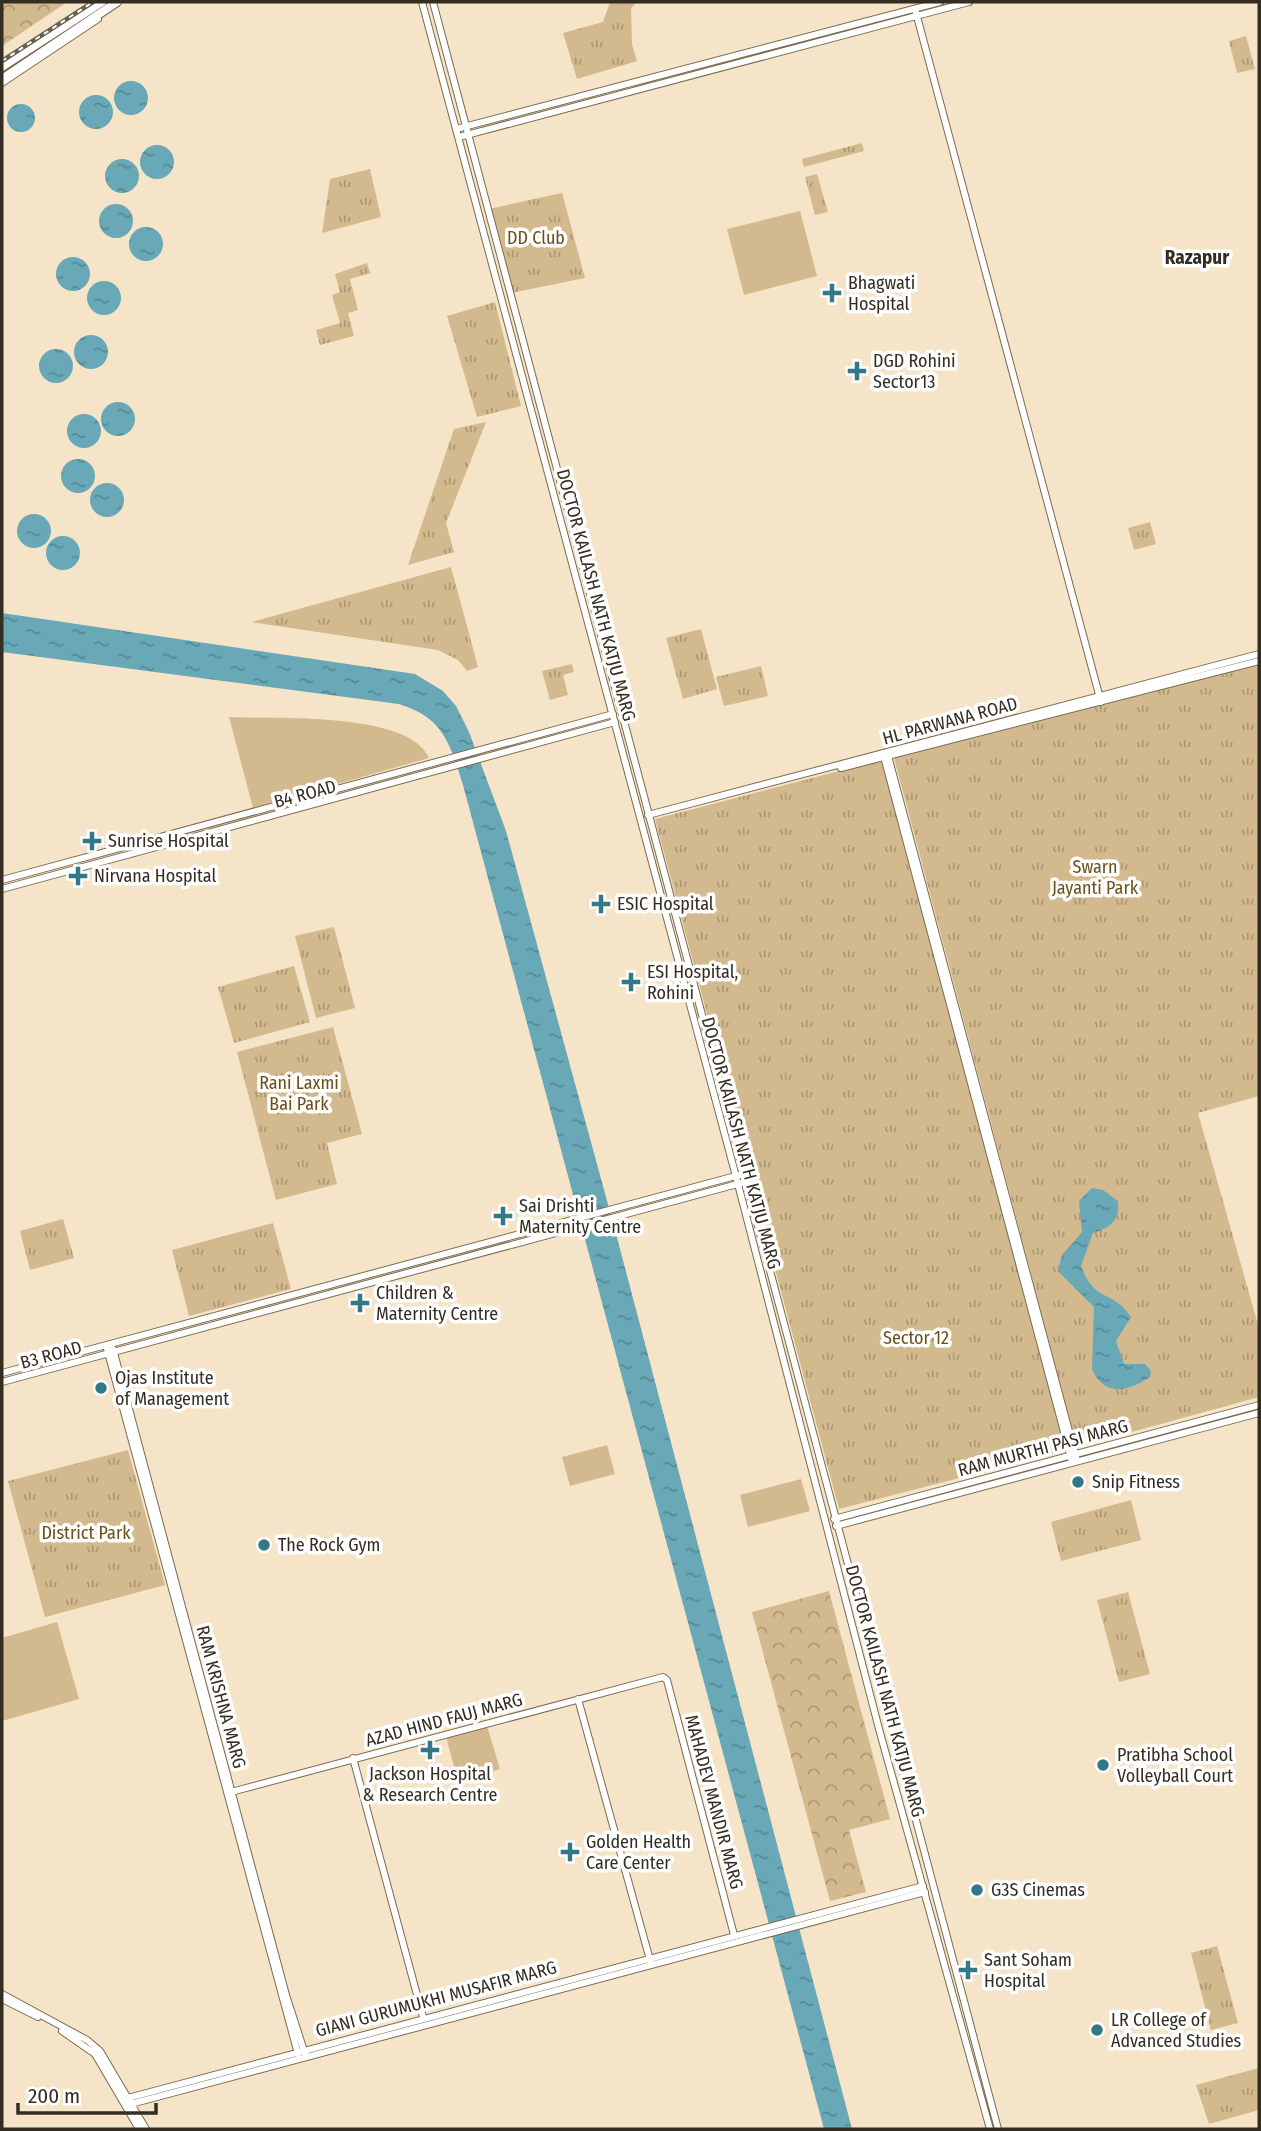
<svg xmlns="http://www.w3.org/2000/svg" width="1261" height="2131" viewBox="0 0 1261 2131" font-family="'Fira Sans Condensed',sans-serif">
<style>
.grass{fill:#d3ba8e}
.forest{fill:url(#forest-crowns)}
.park{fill:url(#park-tufts)}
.water{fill:url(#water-ripples)}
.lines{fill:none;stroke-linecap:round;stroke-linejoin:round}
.secondary-casing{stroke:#796a50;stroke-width:8}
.primary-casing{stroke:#796a50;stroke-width:8}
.highway-casing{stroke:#796a50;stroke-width:10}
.secondary{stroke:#fff;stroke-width:6}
.primary{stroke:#fff;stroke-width:6}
.highway{stroke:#fff;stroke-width:8}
.rail-casing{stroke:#696050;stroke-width:4.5}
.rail{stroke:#fff;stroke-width:2;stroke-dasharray:5;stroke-linecap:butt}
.poi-dot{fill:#337887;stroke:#fff;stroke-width:2.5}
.labels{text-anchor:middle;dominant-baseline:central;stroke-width:7;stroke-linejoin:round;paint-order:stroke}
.park-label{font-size:18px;fill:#6b4f19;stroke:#fff}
.poi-label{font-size:18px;fill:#332d22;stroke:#fff;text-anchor:start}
.street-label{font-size:18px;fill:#332d22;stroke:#fff}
.neighbourhood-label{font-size:19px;font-weight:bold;fill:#332d22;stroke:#fff}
</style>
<defs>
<pattern id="forest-crowns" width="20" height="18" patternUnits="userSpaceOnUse" patternTransform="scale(1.75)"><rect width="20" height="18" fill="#d3ba8e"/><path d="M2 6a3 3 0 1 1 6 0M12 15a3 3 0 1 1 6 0" fill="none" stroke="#ac9874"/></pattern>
<pattern id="park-tufts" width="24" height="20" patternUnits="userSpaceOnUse" patternTransform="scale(1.75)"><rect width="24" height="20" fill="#d3ba8e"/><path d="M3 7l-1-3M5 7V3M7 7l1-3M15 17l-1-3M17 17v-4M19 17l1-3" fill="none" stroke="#ac9874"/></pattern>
<pattern id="water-ripples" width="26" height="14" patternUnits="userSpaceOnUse" patternTransform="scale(1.75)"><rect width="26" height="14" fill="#68a8b7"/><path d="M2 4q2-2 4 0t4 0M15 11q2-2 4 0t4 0" fill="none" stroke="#568994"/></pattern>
</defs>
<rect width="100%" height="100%" fill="#f5e4c7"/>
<!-- grass -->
<path class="grass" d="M 800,211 L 817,276 L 744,295 L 727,229 Z
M 229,717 C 274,719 409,711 429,758 L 253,808 Z
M 607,1445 L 615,1474 L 570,1486 L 562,1457 Z
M 801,1479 L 810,1511 L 748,1527 L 740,1495 Z
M 57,1622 L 79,1699 L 2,1721 L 2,1638 Z
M 487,1726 L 500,1769 L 458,1781 L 446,1737 Z"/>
<!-- forest -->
<path class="forest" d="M 2,2 L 67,2 L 2,46 Z
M 829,1591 L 890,1819 L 849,1830 L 866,1892 L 830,1901 L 752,1612 Z"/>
<!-- park -->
<path class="park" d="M 610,2 L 637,2 L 631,8 L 632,44 L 637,61 L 577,79 L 563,33 L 603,22 Z
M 1246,36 L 1255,69 L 1237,73 L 1229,41 Z
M 862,143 L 864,151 L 804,167 L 802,159 Z
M 370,169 L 381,217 L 322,233 L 330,179 Z
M 817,174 L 828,212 L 815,215 L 805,177 Z
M 562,193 L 585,278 L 511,293 L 489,209 Z
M 367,263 L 370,273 L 350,279 L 358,310 L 348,313 L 354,336 L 320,345 L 316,330 L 340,323 L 332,295 L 340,292 L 335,274 Z
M 495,302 L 521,406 L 477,417 L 447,316 Z
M 486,422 L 446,523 L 454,552 L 408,565 L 454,429 Z
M 1150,522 L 1156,544 L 1134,550 L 1128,528 Z
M 451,567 L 478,667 L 467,671 L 458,660 L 438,650 L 251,622 Z
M 701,629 L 717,689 L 683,699 L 666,638 Z
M 1259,663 L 1259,1096 L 1198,1113 L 1259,1328 L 1259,1397 L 1077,1447 L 894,758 Z
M 572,664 L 574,672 L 563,675 L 568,695 L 550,700 L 542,671 Z
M 761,666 L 768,696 L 724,706 L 716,677 Z
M 881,760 L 1068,1450 L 839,1509 L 655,819 Z
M 334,927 L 355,1008 L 316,1018 L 295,936 Z
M 294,966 L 310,1022 L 234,1043 L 218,987 Z
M 333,1027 L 362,1134 L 327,1143 L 337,1184 L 276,1200 L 237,1052 Z
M 63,1219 L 74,1258 L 30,1270 L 20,1231 Z
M 273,1223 L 291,1289 L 189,1316 L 172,1250 Z
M 128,1450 L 165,1585 L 45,1617 L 8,1481 Z
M 1131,1500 L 1141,1540 L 1061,1561 L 1051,1522 Z
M 1128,1592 L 1150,1674 L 1119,1682 L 1097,1600 Z
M 1217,1946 L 1238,2023 L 1211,2030 L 1191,1953 Z
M 1259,2068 L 1259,2110 L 1209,2124 L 1196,2085 Z"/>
<!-- water -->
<path class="water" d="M114 98a17 17 0 1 1 34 0a17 17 0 1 1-34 0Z
M79 112a17 17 0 1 1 34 0a17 17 0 1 1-34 0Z
M7 118a14 14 0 1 1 28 0a14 14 0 1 1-28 0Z
M140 162a17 17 0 1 1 34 0a17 17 0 1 1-34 0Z
M105 176a17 17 0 1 1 34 0a17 17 0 1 1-34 0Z
M99 221a17 17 0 1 1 34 0a17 17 0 1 1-34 0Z
M129 244a17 17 0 1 1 34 0a17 17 0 1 1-34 0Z
M56 274a17 17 0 1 1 34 0a17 17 0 1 1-34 0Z
M87 298a17 17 0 1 1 34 0a17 17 0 1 1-34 0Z
M74 352a17 17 0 1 1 34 0a17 17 0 1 1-34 0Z
M39 366a17 17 0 1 1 34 0a17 17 0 1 1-34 0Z
M101 419a17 17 0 1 1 34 0a17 17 0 1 1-34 0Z
M67 431a17 17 0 1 1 34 0a17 17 0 1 1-34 0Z
M61 476a17 17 0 1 1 34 0a17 17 0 1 1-34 0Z
M90 500a17 17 0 1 1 34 0a17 17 0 1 1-34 0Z
M17 531a17 17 0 1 1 34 0a17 17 0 1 1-34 0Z
M46 553a17 17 0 1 1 34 0a17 17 0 1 1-34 0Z
M 2,613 L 415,674 L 443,691 L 456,706 L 469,732 L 506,831 L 615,1230 L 852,2129 L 824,2129 L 463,785 C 450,744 444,718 399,704 L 2,652 Z
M 1092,1188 L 1103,1190 L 1118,1201 C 1120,1221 1111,1227 1093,1233 L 1081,1266 C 1095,1304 1113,1289 1131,1317 L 1116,1341 L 1124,1364 L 1145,1364 L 1151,1371 L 1150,1377 C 1129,1391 1104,1398 1092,1369 L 1094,1307 L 1058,1271 L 1062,1255 L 1082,1232 L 1079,1201 Z"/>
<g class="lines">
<!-- secondary casing -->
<g class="secondary-casing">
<path id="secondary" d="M 915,9 L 1101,702
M 456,129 L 940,2
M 459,137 L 969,2
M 887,752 L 1077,1461
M 883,753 L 1072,1462
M 841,768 L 1259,661
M 648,815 L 1259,654
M 2,880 L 613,714
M 2,889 L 615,722
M 106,1345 L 298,2054
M 113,1349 L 286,1995 L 306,2057
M 2,1373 L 743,1174
M 2,1382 L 745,1182
M 834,1519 L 1259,1405
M 836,1526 L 1259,1413
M 578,1699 L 650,1960
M 353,1758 L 423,2017
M 231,1792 L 663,1677 L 667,1680 L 734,1935
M 2,1994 L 87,2040 L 100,2051 L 146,2129
M 2,1999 L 38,2017
M 62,2031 L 95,2054 L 139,2129
M 124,2099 L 923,1886
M 127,2105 L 925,1892"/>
</g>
<!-- primary casing -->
<g class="primary-casing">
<path id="primary" d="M 422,2 L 738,1184 L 879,1729 L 990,2129
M 433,2 L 998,2129
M 2,83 L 98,19"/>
</g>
<!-- highway casing -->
<g class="highway-casing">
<path id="highway" d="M 2,67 L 102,2
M 2,79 L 117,2"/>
</g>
<!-- secondary -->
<use href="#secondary" class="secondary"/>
<!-- primary -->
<use href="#primary" class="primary"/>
<!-- highway -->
<use href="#highway" class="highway"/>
<!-- rail casing -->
<g class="rail-casing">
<path id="rail" d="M 2,61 L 93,2"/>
</g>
<!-- rail -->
<use href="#rail" class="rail"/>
</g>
<!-- markers -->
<g class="poi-dot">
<path d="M828.5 282.5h7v7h7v7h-7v7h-7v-7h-7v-7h7z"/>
<path d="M853.5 360.5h7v7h7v7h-7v7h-7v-7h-7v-7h7z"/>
<path d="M88.5 830.5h7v7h7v7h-7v7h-7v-7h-7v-7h7z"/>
<path d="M74.5 865.5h7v7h7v7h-7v7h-7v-7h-7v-7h7z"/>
<path d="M597.5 893.5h7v7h7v7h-7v7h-7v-7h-7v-7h7z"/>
<path d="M627.5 971.5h7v7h7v7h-7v7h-7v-7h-7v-7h7z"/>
<path d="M499.5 1205.5h7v7h7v7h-7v7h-7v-7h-7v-7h7z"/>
<path d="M356.5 1292.5h7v7h7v7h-7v7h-7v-7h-7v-7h7z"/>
<circle cx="101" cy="1388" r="7"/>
<circle cx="1078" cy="1482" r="7"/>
<circle cx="264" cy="1545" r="7"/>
<path d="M426.5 1739.5h7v7h7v7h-7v7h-7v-7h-7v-7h7z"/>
<circle cx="1103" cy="1765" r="7"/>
<path d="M566.5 1841.5h7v7h7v7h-7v7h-7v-7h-7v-7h7z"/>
<circle cx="977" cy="1890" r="7"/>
<path d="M964.5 1959.5h7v7h7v7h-7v7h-7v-7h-7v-7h7z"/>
<circle cx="1097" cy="2030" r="7"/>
</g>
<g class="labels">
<!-- park labels -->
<g class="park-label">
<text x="536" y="238">DD Club</text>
<text x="1095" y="867">Swarn<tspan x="1095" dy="21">Jayanti Park</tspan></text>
<text x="299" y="1083">Rani Laxmi<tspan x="299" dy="21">Bai Park</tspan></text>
<text x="916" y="1338">Sector 12</text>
<text x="86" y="1533">District Park</text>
</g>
<!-- poi labels -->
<g class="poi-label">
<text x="848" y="283">Bhagwati<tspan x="848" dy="21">Hospital</tspan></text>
<text x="873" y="361">DGD Rohini<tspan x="873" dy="21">Sector13</tspan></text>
<text x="108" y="841">Sunrise Hospital</text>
<text x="94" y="876">Nirvana Hospital</text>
<text x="617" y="904">ESIC Hospital</text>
<text x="647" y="972">ESI Hospital,<tspan x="647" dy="21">Rohini</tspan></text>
<text x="519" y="1206">Sai Drishti<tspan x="519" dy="21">Maternity Centre</tspan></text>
<text x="376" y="1293">Children &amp;<tspan x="376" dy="21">Maternity Centre</tspan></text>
<text x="115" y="1378">Ojas Institute<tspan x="115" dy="21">of Management</tspan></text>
<text x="1092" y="1482">Snip Fitness</text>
<text x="278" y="1545">The Rock Gym</text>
<text x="1117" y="1755">Pratibha School<tspan x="1117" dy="21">Volleyball Court</tspan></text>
<text x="430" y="1774" text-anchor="middle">Jackson Hospital<tspan x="430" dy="21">&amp; Research Centre</tspan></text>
<text x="586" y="1842">Golden Health<tspan x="586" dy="21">Care Center</tspan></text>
<text x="991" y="1890">G3S Cinemas</text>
<text x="984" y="1960">Sant Soham<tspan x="984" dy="21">Hospital</tspan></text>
<text x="1111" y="2020">LR College of<tspan x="1111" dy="21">Advanced Studies</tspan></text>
</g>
<!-- street labels -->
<g class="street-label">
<text transform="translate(596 595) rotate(75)">DOCTOR KAILASH NATH KATJU MARG</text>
<text transform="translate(950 721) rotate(-15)">HL PARWANA ROAD</text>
<text transform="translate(305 794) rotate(-15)">B4 ROAD</text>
<text transform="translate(741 1143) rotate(75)">DOCTOR KAILASH NATH KATJU MARG</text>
<text transform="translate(51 1355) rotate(-15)">B3 ROAD</text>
<text transform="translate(1043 1448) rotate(-15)">RAM MURTHI PASI MARG</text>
<text transform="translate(885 1691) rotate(75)">DOCTOR KAILASH NATH KATJU MARG</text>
<text transform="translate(221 1697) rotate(75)">RAM KRISHNA MARG</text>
<text transform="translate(444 1720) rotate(-15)">AZAD HIND FAUJ MARG</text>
<text transform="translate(714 1802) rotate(75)">MAHADEV MANDIR MARG</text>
<text transform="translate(436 1999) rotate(-15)">GIANI GURUMUKHI MUSAFIR MARG</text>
</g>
<!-- neighbourhood labels -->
<g class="neighbourhood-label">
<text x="1197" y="257">Razapur</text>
</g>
</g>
<!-- border -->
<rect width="1261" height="2131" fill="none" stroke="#332d22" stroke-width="7"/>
<!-- scale -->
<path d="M18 2103v10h138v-10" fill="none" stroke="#332d22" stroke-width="3.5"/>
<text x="28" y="2103" font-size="21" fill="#332d22" stroke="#ffffff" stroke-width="5" paint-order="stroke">200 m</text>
</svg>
